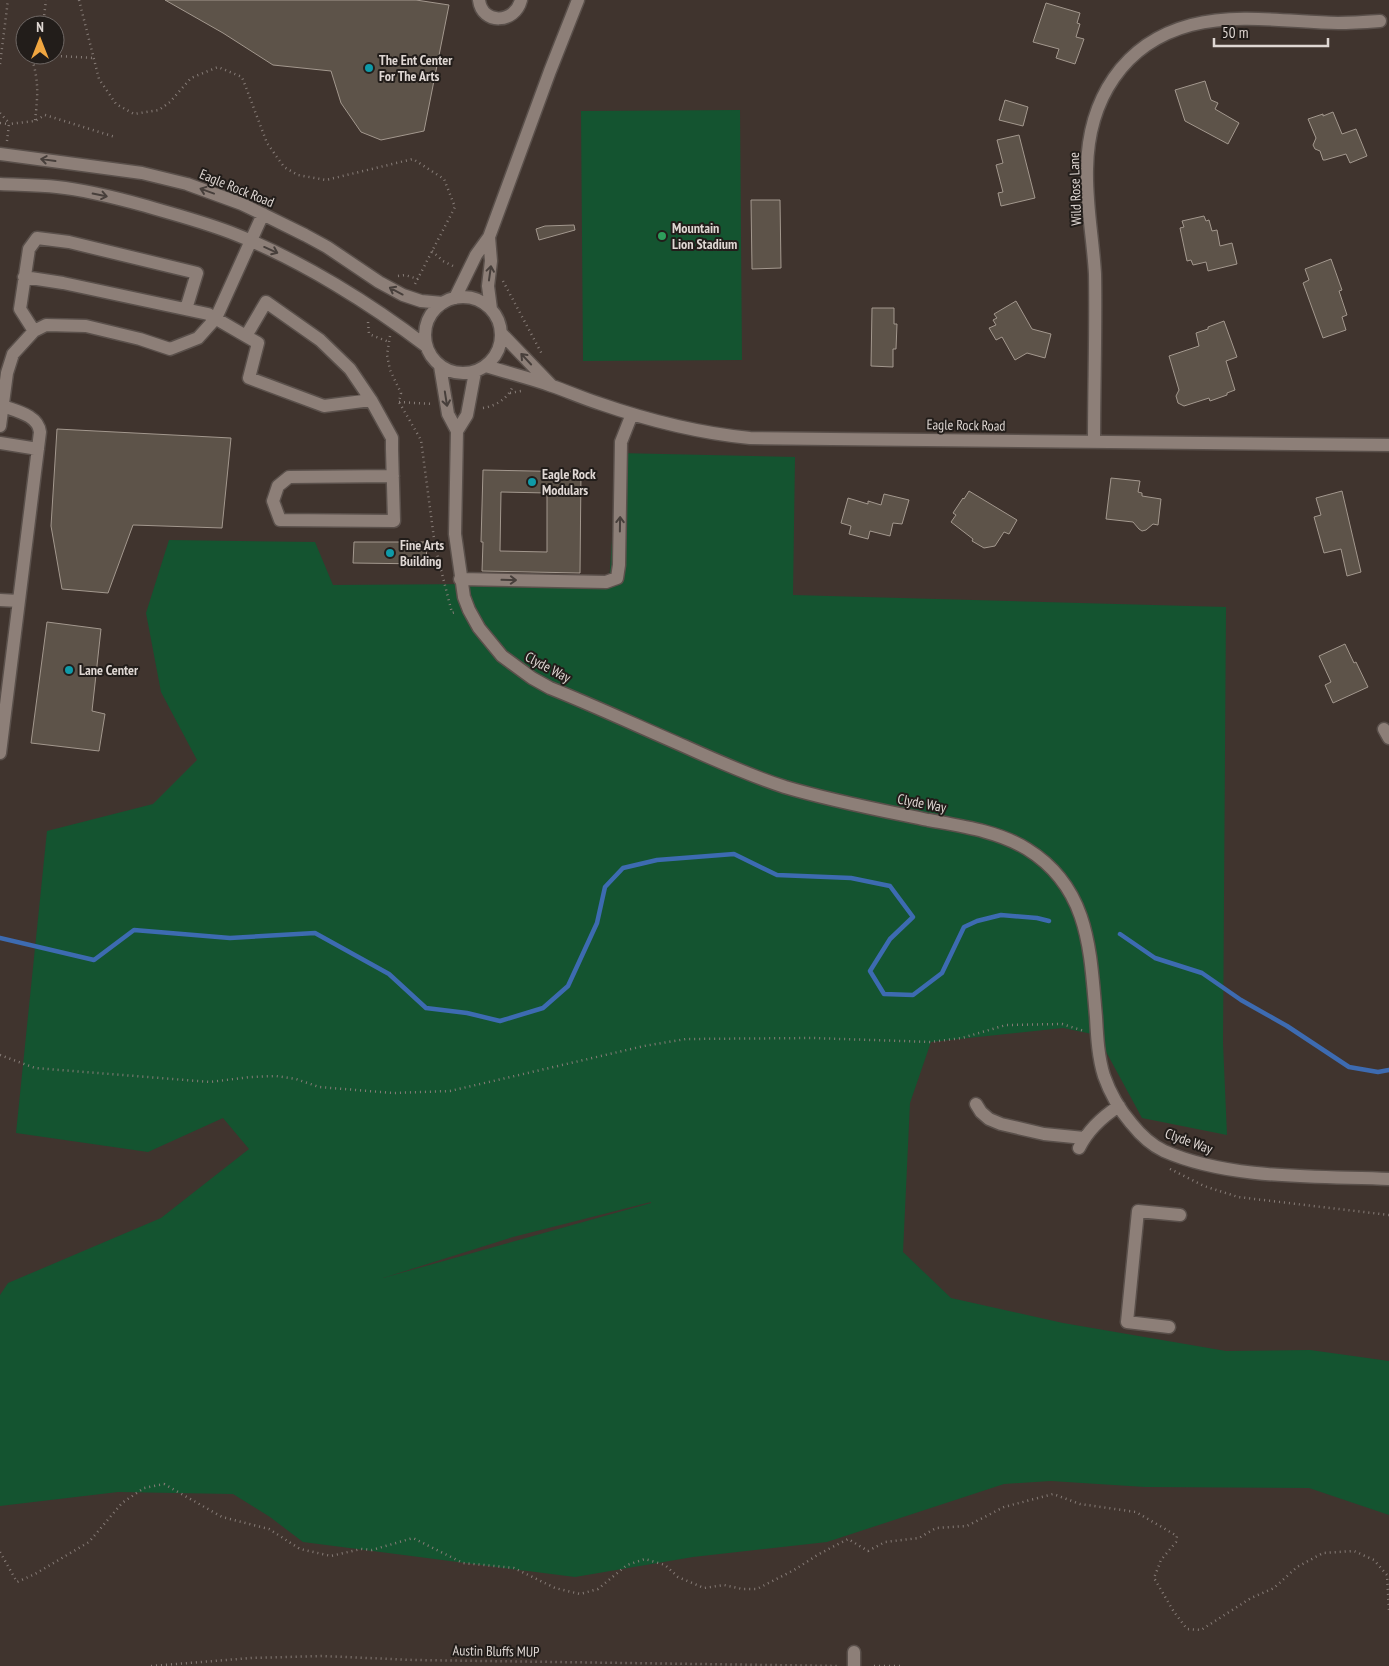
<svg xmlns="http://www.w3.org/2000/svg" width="1389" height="1666" viewBox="0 0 1389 1666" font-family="'PT Sans Narrow',sans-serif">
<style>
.green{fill:#145430;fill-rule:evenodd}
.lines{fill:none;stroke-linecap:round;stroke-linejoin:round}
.stream{stroke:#3d6bb1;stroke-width:4.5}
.building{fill:#5d5349;stroke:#a3988e;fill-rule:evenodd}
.minor-casing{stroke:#5a504b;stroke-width:15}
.path{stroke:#877d78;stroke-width:2.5;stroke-dasharray:1 4;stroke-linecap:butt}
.minor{stroke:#8d7f78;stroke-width:12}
.oneway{stroke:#473f3b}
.culture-dot{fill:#0f9aa8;stroke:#221d1a;stroke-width:2}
.leisure-dot{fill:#2e9e5b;stroke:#221d1a;stroke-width:2}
.labels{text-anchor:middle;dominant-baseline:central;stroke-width:4;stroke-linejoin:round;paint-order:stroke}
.poi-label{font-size:14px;font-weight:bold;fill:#dfd7d3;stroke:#221d1a;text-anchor:start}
.street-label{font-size:14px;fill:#dfd7d3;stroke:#221d1a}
</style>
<rect width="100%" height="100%" fill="#40342e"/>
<!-- green -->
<path class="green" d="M 740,110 L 742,360 L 583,361 L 581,111 Z
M 618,453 L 795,457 L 793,595 L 1226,607 L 1223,1043 L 1227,1135 L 1142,1118 L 1097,1035 L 1063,1028 L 931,1042 L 910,1103 L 903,1252 L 951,1298 L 1063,1323 L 1226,1351 L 1310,1350 L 1389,1361 L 1389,1515 L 1309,1488 L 1145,1487 L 1051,1481 L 1004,1484 L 827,1542 L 693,1557 L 575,1577 L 303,1542 L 270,1517 L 233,1494 L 118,1492 L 0,1506 L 0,1295 L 8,1283 L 161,1218 L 249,1149 L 223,1118 L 148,1152 L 16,1133 L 47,831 L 153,804 L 197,760 L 161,692 L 146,613 L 169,540 L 315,542 L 333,585 L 609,583 ZM 651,1202 L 651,1203 L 383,1278 L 513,1237 Z"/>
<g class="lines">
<!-- stream -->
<path class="stream" d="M 1120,934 L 1155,958 L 1202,973 L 1241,1000 L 1287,1026 L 1349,1067 L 1378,1072 L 1389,1070
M 0,938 L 94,960 L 134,930 L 230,938 L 315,933 L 389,974 L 426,1008 L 467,1013 L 500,1021 L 543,1008 L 568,986 L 597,923 L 605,887 L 623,868 L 657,860 L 734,854 L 777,875 L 851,878 L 890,886 L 913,917 L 890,939 L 870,971 L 884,994 L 913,995 L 942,973 L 964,927 L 977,921 L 1001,915 L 1037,918 L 1049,921"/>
</g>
<!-- building -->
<path class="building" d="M 165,0 L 416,0 L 449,5 L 424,131 L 381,140 L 361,132 L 341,103 L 331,71 L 273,65 L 223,33 Z
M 1046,3 L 1080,13 L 1077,23 L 1080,24 L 1076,37 L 1084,39 L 1075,64 L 1056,58 L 1059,49 L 1033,42 Z
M 1205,81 L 1211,100 L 1218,103 L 1215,109 L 1239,123 L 1228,144 L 1185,121 L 1175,90 Z
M 1005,100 L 1028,107 L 1023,126 L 999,120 Z
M 1333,112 L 1342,134 L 1356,129 L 1367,156 L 1350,163 L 1346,154 L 1325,160 L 1323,160 L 1320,151 L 1315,149 L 1313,145 L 1316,138 L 1308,119 L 1323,114 L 1323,116 Z
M 1019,135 L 1035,198 L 1001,206 L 998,193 L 1003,192 L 996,165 L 1003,163 L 997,140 Z
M 751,200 L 780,200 L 781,268 L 752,269 Z
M 1204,216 L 1206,221 L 1209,220 L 1212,231 L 1217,230 L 1220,246 L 1232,243 L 1237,264 L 1208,271 L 1206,262 L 1193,265 L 1191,260 L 1187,261 L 1180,228 L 1184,227 L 1182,221 Z
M 574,225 L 575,230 L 539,240 L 536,229 L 545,226 Z
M 1331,259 L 1342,290 L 1339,291 L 1347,315 L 1342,317 L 1346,330 L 1323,338 L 1303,283 L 1309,280 L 1305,269 Z
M 1016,301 L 1032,329 L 1051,334 L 1045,358 L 1027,353 L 1015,360 L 1002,337 L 996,340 L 989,328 L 996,325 L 993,320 L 997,318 L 994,314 Z
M 872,308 L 894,308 L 894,324 L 897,324 L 896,349 L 893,349 L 893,367 L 871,366 Z
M 1224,321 L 1237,357 L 1226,361 L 1235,390 L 1227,393 L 1227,395 L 1210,401 L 1209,398 L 1184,406 L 1178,403 L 1176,396 L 1179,390 L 1169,356 L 1199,346 L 1196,333 L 1208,329 L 1208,327 Z
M 57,429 L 231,438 L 222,528 L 133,525 L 108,593 L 62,589 L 51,526 Z
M 483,470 L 581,472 L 580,573 L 482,571 L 483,542 L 481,542 ZM 501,492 L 547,493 L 547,552 L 500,551 Z
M 1111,478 L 1140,481 L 1138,492 L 1142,493 L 1142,496 L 1161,499 L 1158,525 L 1153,524 L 1146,530 L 1142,531 L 1139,529 L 1133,522 L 1106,519 Z
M 969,491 L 1017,520 L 1009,534 L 1004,532 L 995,546 L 984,548 L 972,541 L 973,539 L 951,522 L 956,515 L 953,513 L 963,498 L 964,499 Z
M 1342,491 L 1361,572 L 1347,576 L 1341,549 L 1324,553 L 1314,517 L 1321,515 L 1316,498 Z
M 884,494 L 909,500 L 902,524 L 893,523 L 890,536 L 870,531 L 868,539 L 849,534 L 851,526 L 841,523 L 848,498 L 868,504 L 868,501 L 881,505 Z
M 354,542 L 427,542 L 426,564 L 353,563 Z
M 47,622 L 101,629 L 92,711 L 105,714 L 99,751 L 31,743 Z
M 1345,644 L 1354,663 L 1356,662 L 1368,687 L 1333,703 L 1325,685 L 1331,682 L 1319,656 Z"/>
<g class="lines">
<!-- minor casing -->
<g class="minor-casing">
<path id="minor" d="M 479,0 C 482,25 515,24 521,0
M 0,154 L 142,173 L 187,184 L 242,204 L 305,235 L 327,247 L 379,282 L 403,295 L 421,301 L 443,303
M 0,184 C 19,185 38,185 57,187 C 87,190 117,198 146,206 C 176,215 208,223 237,235 C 302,261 371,304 426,346
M 489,237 L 491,261 L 488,286 L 491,309
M 24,277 L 63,283 L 208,314 L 258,343 L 249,378 L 324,406 L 371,400 L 350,369 L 320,340 L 266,302 L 246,336
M425 335a38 38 0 1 1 76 0a38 38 0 1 1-76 0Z
M 455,298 L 476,255 L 489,237 L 550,71 L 578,0
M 34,331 L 20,309 L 29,249 L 37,238 L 69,242 L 197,273 L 186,309
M 501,333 L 551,385
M 440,366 L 448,414 L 457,431 L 455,534 L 464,597 L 469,610 L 479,628 L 502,656 L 532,678 L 550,688 C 595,706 640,727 684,746 C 717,761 751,776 785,787 C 832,801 880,810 928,820 C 961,826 998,831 1027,849 C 1090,888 1090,951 1096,1017 C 1097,1036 1098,1057 1104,1076 C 1110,1093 1119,1109 1131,1123 C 1139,1133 1151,1145 1164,1151 C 1230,1180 1318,1176 1389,1179
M 486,366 C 508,373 530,378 552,386 C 567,391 582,398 598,403 C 647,420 698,433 750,438 L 1389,445
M 371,400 L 392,438 L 392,449 L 394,521 L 280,520 L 273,501 L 278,486 L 289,477 L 393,476
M 0,426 L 7,373 L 13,354 L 34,331 L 46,325 L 86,326 L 140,339 L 170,349 L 198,338 L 216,318 L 263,214
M 457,431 L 467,415 L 475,372
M 1094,441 C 1094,385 1096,330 1095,274 C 1093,239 1086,204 1087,169 C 1088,100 1123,43 1191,25 C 1239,13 1290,22 1338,23 C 1352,23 1366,22 1380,21
M 0,443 L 38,449
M 460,579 L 606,582 L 617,578 L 619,565 L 621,442 L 632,414
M 0,600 L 19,601
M 1384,729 L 1389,738
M 0,753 L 40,432 C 38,415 16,411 3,406
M 976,1104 L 981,1112 L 989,1119 L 1001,1124 L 1044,1134 L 1084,1138
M 1079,1148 C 1088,1130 1102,1117 1119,1106
M 1169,1327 L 1127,1322 L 1138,1211 L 1180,1215
M 854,1666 L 854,1652"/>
</g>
<!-- path -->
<path class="path" d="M 79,0 L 99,79 L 116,104 L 134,114 L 159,110 L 170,102 L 191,78 L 218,67 L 242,77 L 267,143 L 284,167 L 298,175 L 326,180 L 413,159 L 444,179 L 455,207 L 415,284
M 43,25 L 46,0
M 31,55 C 39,81 38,94 35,121
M 41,55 L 94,58
M 0,64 L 8,0
M 0,113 L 10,124
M 0,123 L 8,124
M 7,141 L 9,124 L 35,121 L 45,115 L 115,137
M 432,251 L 443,261 L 455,267
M 398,276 L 405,275 L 418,279
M 503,281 L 543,356
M 368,322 L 369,334 L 389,342
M 390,336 L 387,355 L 390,370 L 401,393 L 399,402 L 421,440 L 435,546 L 452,613 L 456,612
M 510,393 L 521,391
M 399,402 L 433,404
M 483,408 C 495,406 506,400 512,388
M 0,1055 L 35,1068 L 210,1082 L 250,1077 L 276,1076 L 296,1079 L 319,1087 L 393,1093 L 450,1091 L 644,1046 L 686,1039 L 813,1038 L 931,1042 L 962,1038 L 1006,1025 L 1062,1024 L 1084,1031
M 1170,1169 L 1204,1186 L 1238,1197 L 1389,1215
M 0,1552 L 17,1582 L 35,1574 L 89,1542 L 122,1503 L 144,1488 L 164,1484 L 222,1517 L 269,1529 L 300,1549 L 331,1556 L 361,1549 L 372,1550 L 413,1538 L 463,1563 L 514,1568 L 555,1588 L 580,1594 L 598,1589 L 627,1565 L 645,1559 L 665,1565 L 678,1577 L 704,1588 L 724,1585 L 742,1589 L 757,1589 L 794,1570 L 819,1554 L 848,1539 L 868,1551 L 885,1542 L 919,1538 L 936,1528 L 967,1526 L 1004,1507 L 1053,1494 L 1080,1504 L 1136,1512 L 1177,1536 L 1176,1542 L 1161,1560 L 1154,1578 L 1174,1612 L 1187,1629 L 1201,1630 L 1251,1598 L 1274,1588 L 1297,1567 L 1323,1553 L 1354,1551 L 1374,1560 L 1387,1575 L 1389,1610
M 151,1666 L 251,1658 L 322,1656 L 414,1660 L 840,1666
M 874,1666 L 903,1666"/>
<!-- minor -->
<use href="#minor" class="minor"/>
</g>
<!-- one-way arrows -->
<defs><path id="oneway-shaft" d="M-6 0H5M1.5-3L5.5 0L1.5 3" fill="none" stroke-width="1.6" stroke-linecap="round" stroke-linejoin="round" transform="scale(1.25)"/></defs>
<g class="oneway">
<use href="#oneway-shaft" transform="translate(48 160) rotate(-172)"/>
<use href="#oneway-shaft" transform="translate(207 191) rotate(-160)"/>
<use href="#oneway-shaft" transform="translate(100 195) rotate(11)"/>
<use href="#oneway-shaft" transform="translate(271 250) rotate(24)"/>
<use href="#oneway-shaft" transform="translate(490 273) rotate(-82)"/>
<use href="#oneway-shaft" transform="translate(396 291) rotate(-152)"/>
<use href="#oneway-shaft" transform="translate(526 359) rotate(-133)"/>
<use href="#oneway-shaft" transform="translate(446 399) rotate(81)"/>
<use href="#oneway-shaft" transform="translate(620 524) rotate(-89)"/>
<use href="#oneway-shaft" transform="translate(509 580) rotate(1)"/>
</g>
<!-- markers -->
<g class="culture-dot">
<circle cx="369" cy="68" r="5"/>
<circle cx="532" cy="482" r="5"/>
<circle cx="390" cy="553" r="5"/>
<circle cx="69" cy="670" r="5"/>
</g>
<circle class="leisure-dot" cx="662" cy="236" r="5"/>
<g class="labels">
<!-- poi labels -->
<g class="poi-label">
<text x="379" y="60">The Ent Center<tspan x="379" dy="16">For The Arts</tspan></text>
<text x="672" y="228">Mountain<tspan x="672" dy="16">Lion Stadium</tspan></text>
<text x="542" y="474">Eagle Rock<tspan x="542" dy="16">Modulars</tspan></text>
<text x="400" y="545">Fine Arts<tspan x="400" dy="16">Building</tspan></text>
<text x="79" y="670">Lane Center</text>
</g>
<!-- street labels -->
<g class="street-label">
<text transform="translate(237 188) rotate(22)">Eagle Rock Road</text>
<text transform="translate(1075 189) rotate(-92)">Wild Rose Lane</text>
<text transform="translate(966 425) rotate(1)">Eagle Rock Road</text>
<text transform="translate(548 667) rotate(28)">Clyde Way</text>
<text transform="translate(922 803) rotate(11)">Clyde Way</text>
<text transform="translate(1189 1141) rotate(20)">Clyde Way</text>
<text transform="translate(496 1651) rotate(1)">Austin Bluffs MUP</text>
</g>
</g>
<!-- north arrow -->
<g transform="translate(40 40)"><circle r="24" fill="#221d1a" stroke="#6e6764"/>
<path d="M0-4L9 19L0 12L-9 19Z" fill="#f1a640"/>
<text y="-8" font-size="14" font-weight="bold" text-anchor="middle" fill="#dfd7d3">N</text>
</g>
<!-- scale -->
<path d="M1214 38v8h114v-8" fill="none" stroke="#dfd7d3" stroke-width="2.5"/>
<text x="1222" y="38" font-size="15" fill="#dfd7d3" stroke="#221d1a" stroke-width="4" paint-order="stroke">50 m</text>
</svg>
